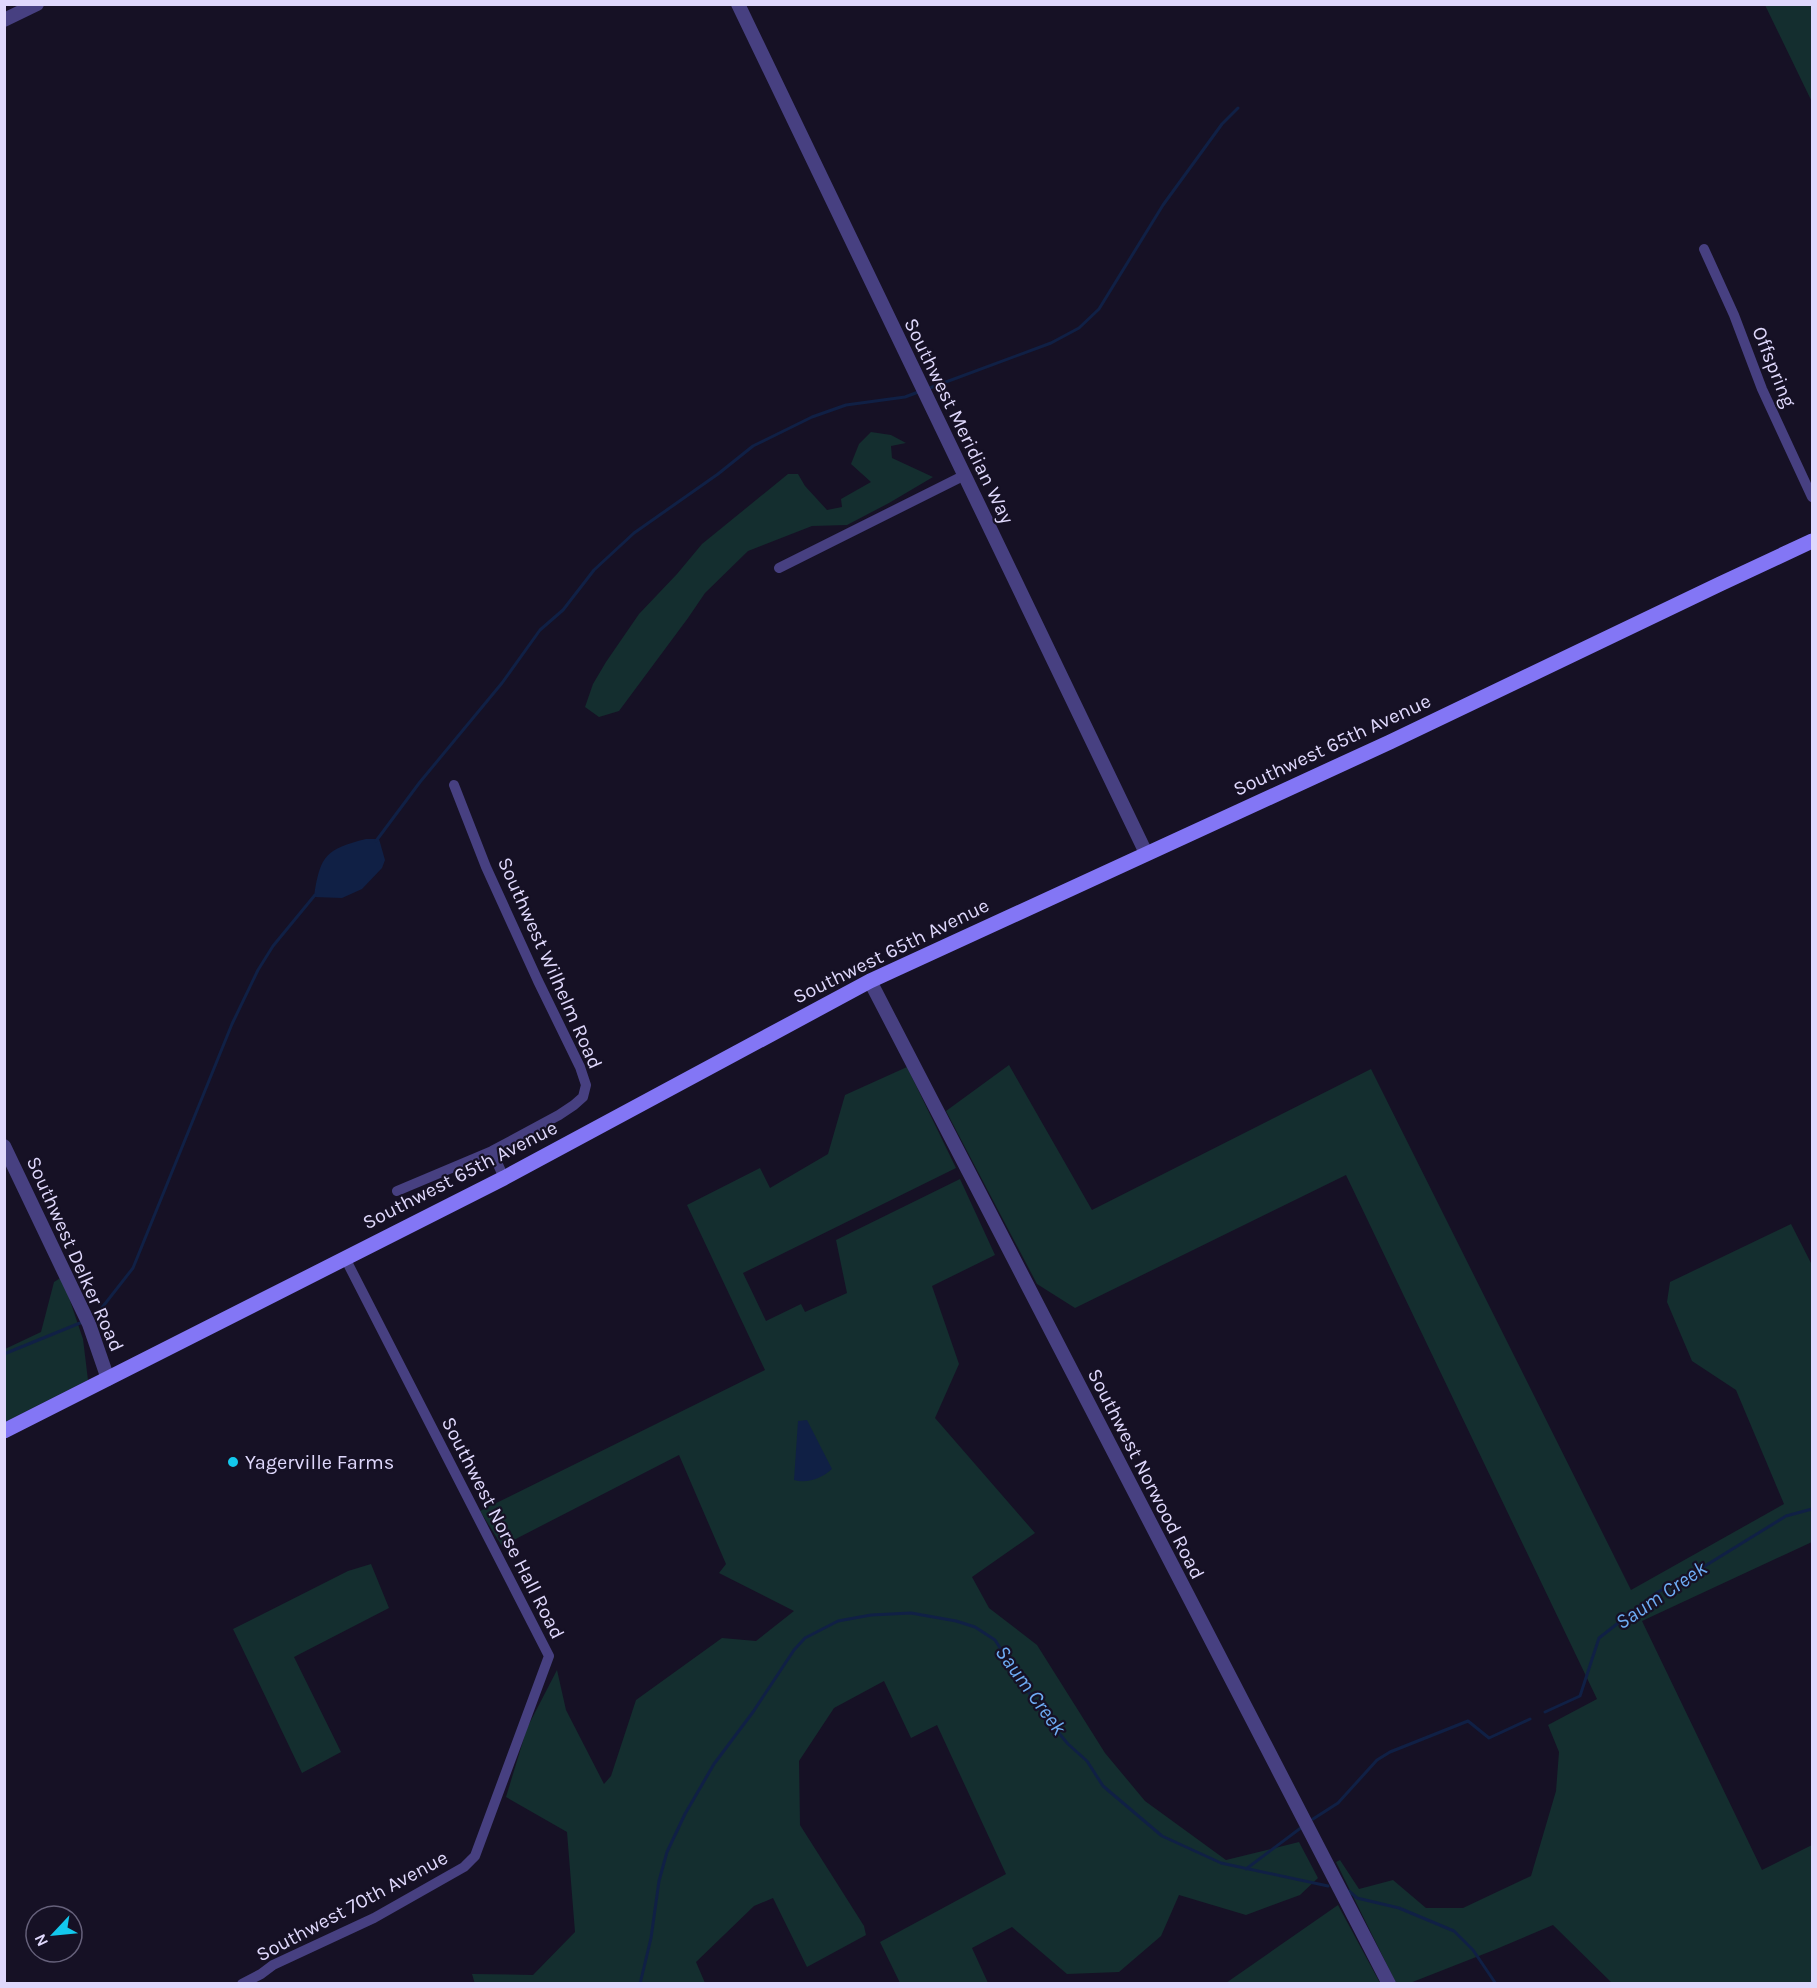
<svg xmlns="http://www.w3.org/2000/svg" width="1817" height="1988" viewBox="0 0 1817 1988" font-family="Karla,sans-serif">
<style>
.green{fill:#142e2f}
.water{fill:#102045}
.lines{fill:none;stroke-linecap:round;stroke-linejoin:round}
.stream{stroke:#102045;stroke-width:3}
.minor{stroke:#474081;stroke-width:10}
.tertiary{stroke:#474081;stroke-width:14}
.secondary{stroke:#8376f5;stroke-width:15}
.poi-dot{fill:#13c8ed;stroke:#161125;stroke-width:2}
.labels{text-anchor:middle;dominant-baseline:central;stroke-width:4.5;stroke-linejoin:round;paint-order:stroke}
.street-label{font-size:20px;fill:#dfd8fc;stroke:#161125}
.poi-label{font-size:20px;fill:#dfd8fc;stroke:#161125;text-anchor:start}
.water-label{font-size:21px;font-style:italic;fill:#6eacf4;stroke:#161125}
</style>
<rect width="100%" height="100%" fill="#161125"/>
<!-- green -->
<path class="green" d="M 1765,5 L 1812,5 L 1812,102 Z
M 871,432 L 891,435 L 906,443 L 891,446 L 892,458 L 933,477 L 889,503 L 847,525 L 812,526 L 748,551 L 705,593 L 688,618 L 619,711 L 599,717 L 585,707 L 593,684 L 606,662 L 639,614 L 677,574 L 702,544 L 788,474 L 798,474 L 805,486 L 827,510 L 842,507 L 841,499 L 871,482 L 851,464 L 859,444 Z
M 1009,1065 L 1092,1210 L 1371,1069 L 1631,1590 L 1784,1504 L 1736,1390 L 1692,1361 L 1667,1302 L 1670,1282 L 1791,1224 L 1812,1265 L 1812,1542 L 1642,1621 L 1762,1870 L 1812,1845 L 1812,1983 L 1612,1983 L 1553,1925 L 1494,1950 L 1410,1983 L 1396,1983 L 1336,1862 L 1340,1860 L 1359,1889 L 1393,1880 L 1426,1908 L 1463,1908 L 1531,1876 L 1556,1791 L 1559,1752 L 1548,1725 L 1597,1699 L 1346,1175 L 1075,1308 L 1037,1284 L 946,1111 Z
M 907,1067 L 956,1168 L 743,1273 L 766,1321 L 801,1304 L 805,1312 L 847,1293 L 836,1240 L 960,1179 L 995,1255 L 932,1286 L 959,1364 L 935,1418 L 1035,1533 L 972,1577 L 989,1608 L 1037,1645 L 1105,1753 L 1145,1801 L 1226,1860 L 1299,1842 L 1318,1878 L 1300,1895 L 1246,1915 L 1179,1895 L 1161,1936 L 1119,1972 L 1067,1974 L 1012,1927 L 972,1948 L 988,1983 L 900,1983 L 880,1942 L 1006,1874 L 937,1725 L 911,1738 L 884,1681 L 834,1708 L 799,1761 L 800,1825 L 864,1926 L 866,1935 L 807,1967 L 773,1898 L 754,1906 L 696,1962 L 705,1983 L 475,1984 L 472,1974 L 533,1975 L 575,1932 L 567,1832 L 506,1797 L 527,1728 L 557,1670 L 566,1710 L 604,1784 L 611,1776 L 636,1700 L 722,1638 L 756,1641 L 794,1611 L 719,1573 L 726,1564 L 679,1455 L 502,1546 L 480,1511 L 765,1370 L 687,1205 L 760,1168 L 770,1188 L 828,1154 L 845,1095 Z
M 62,1277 L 83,1339 L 88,1380 L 5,1422 L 5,1349 L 41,1332 L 54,1282 Z
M 371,1564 L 389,1608 L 294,1657 L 341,1752 L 302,1773 L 233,1629 L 348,1571 Z
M 1338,1905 L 1380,1983 L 1226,1983 Z"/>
<!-- water -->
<path class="water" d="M 366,839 L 379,839 L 385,860 L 382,868 L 362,889 L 342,898 L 314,897 C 320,855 326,849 366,839 Z
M 807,1420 L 832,1469 C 822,1478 808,1484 794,1480 L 798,1421 Z"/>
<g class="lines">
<!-- stream -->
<path class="stream" d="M 927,389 L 1051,343 L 1079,328 L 1099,309 L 1163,205 L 1222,124 L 1238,108
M 376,841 L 420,782 L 502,683 L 540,630 L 563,610 L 594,570 L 634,533 L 718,474 L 753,446 L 812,417 L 846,405 L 905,397 L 921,391
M 97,1314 L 133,1268 L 232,1024 L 258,970 L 273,946 L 315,895
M 4,1354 L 80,1323
M 1545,1712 L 1580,1696 L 1599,1638 L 1658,1592 L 1700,1569 L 1786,1516 L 1812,1509
M 1313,1819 L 1338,1803 L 1377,1760 L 1390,1752 L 1468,1721 L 1489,1738 L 1530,1719
M 1246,1869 L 1302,1827
M 1349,1891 L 1357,1898 L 1399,1908 L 1454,1931 L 1473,1950 L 1496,1984
M 640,1984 L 651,1938 L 659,1881 L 667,1852 L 685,1814 L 714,1764 L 753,1712 L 794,1650 L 805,1638 L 838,1621 L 871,1615 L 911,1613 L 956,1621 L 975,1627 L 995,1640 L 1042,1713 L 1068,1744 L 1087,1761 L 1103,1786 L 1162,1836 L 1221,1863 L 1328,1886"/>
<!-- minor -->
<path class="minor" d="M 1704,249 L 1734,315 L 1762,389 L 1812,497
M 779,568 L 963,476
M 492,1151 L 504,1178
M 397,1191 L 492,1151 L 559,1115 L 574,1105 L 583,1097 L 586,1085 L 580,1067 L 538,981 L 486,867 L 454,785
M 242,1984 L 261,1974 L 273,1965 L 374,1918 L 464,1867 L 475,1856 L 549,1656 L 345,1258"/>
<!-- tertiary -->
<path class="tertiary" d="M 738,4 L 1146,853
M 4,20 L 37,4
M 870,981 L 1389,1984
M 4,1146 L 89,1324 L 108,1379"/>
<!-- secondary -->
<path class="secondary" d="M 4,1431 L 504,1178 L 870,981 L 1390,742 L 1720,584 L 1812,541"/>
</g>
<!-- markers -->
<circle class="poi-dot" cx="233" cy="1462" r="6"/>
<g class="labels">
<!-- street labels -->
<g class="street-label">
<text transform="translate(1774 367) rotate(68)">Offspring</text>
<text transform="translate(959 421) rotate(64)">Southwest Meridian Way</text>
<text transform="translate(1332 745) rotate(-25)">Southwest 65th Avenue</text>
<text transform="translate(891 951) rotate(-26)">Southwest 65th Avenue</text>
<text transform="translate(550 963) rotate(66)">Southwest Wilhelm Road</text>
<text transform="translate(460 1175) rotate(-27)">Southwest 65th Avenue</text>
<text transform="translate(75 1254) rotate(66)">Southwest Delker Road</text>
<text transform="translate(1146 1474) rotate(63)">Southwest Norwood Road</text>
<text transform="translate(503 1528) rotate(63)">Southwest Norse Hall Road</text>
<text transform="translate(352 1906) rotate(-28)">Southwest 70th Avenue</text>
</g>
<!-- poi labels -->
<g class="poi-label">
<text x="245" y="1462">Yagerville Farms</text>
</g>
<!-- water labels -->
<g class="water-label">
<text transform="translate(1661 1595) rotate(-34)">Saum Creek</text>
<text transform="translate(1031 1690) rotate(54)">Saum Creek</text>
</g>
</g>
<!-- border -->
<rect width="1817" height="1988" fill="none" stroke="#dfd8fc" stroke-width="12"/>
<!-- north arrow -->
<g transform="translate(54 1934) rotate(244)"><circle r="28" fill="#161125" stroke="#66617b" stroke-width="1.5"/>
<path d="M0-4.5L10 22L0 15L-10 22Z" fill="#13c8ed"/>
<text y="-9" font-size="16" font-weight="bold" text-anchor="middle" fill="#dfd8fc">N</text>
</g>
</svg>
